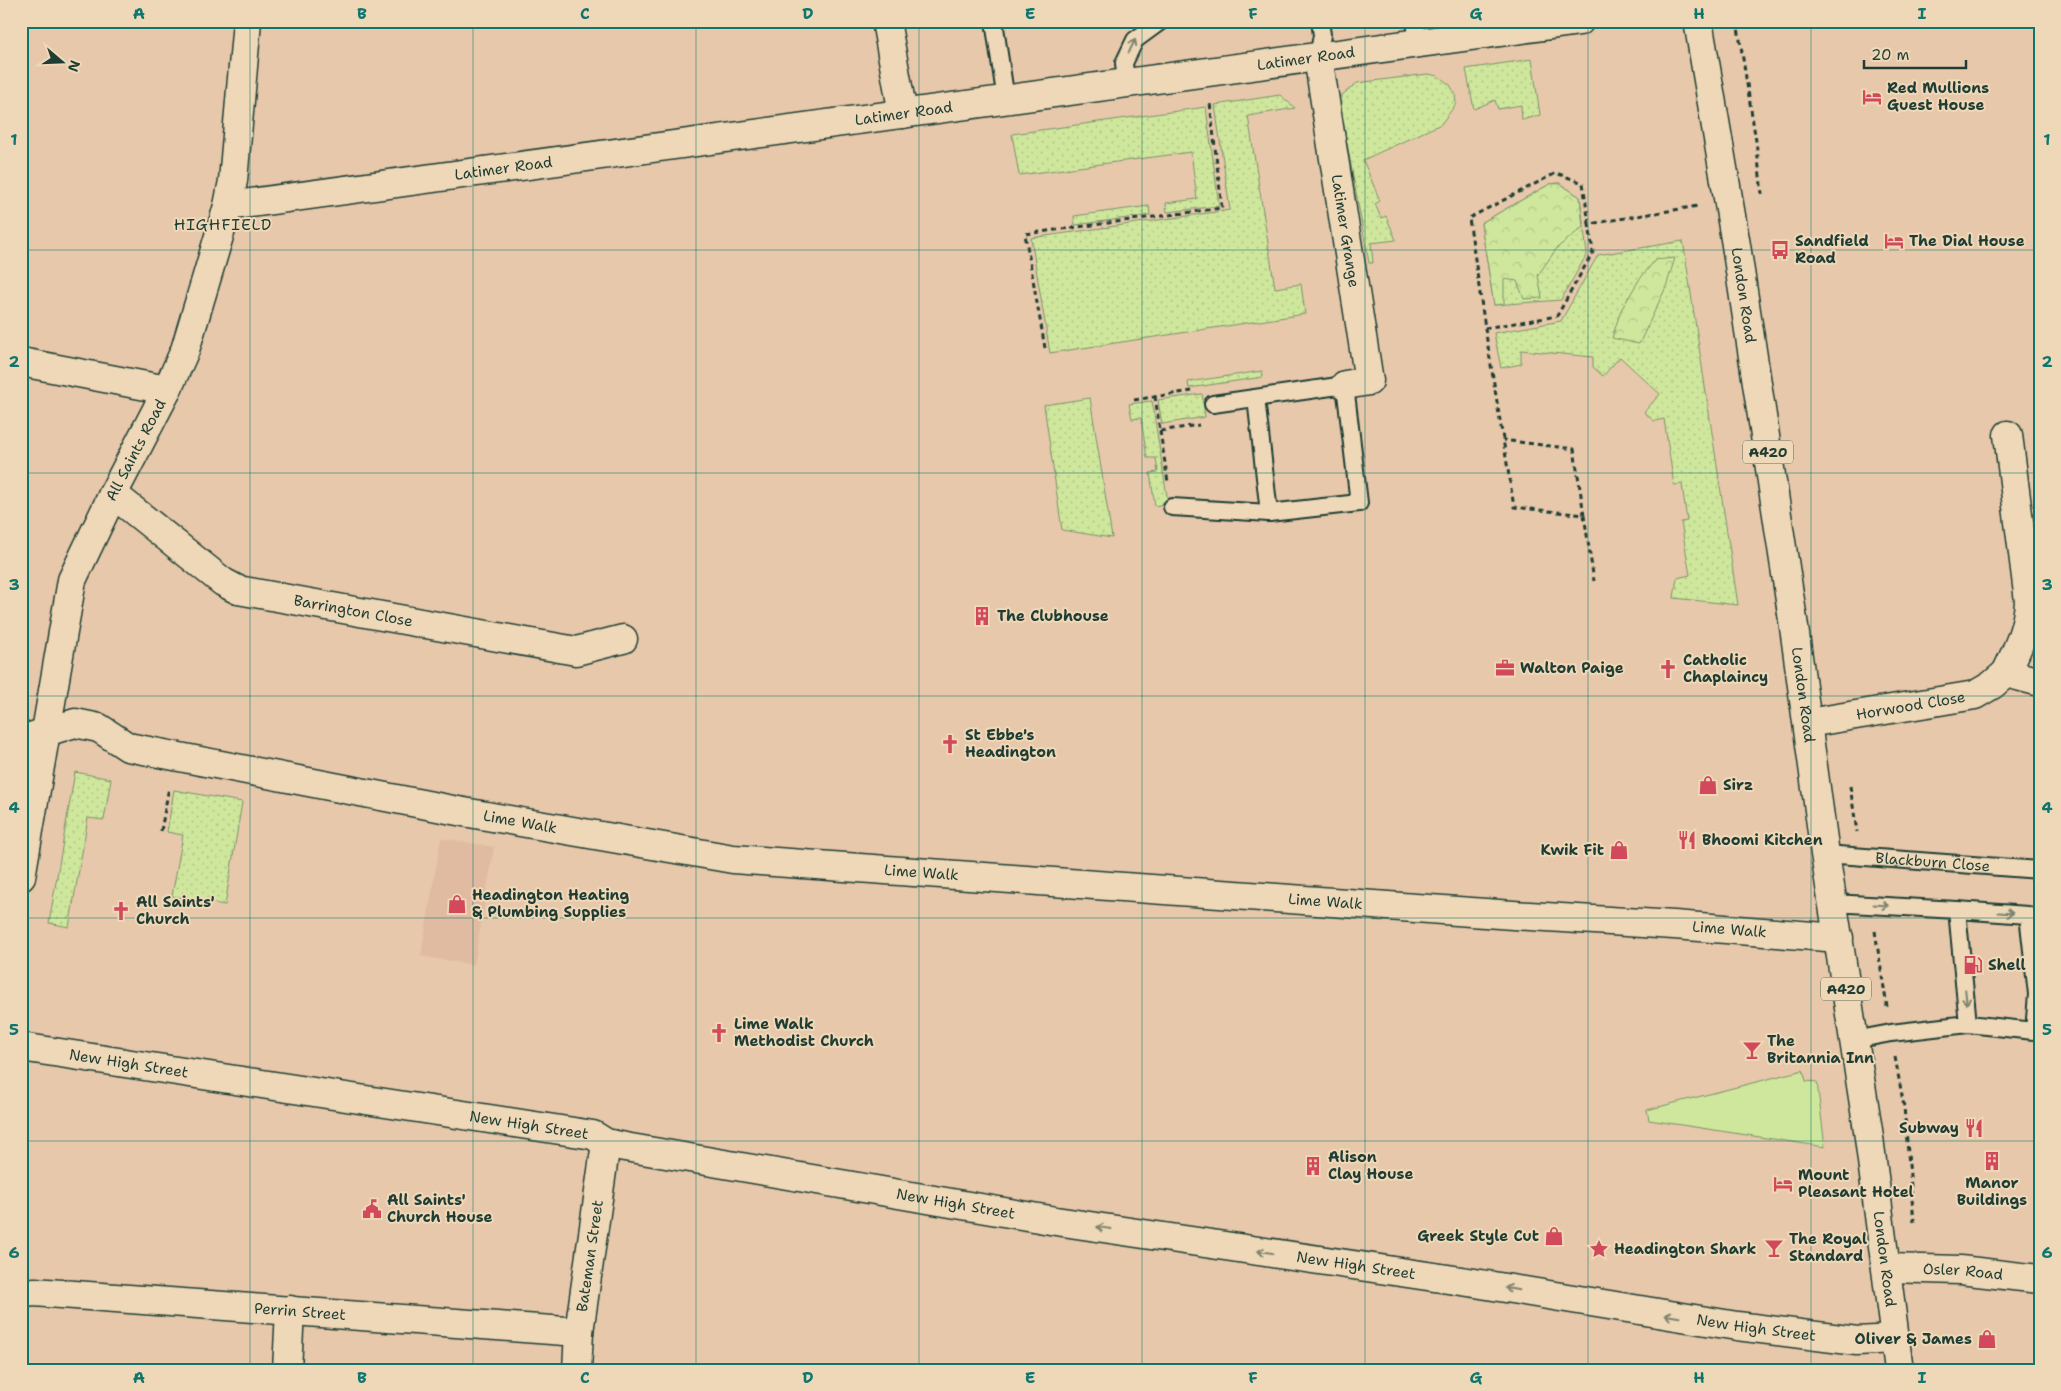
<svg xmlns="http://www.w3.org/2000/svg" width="2061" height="1391" viewBox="0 0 2061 1391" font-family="'Shantell Sans',sans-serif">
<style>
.built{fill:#e0baa1}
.grass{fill:url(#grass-dots);stroke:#779268}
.forest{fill:url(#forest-crowns);stroke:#779268}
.garden{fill:#cfe79c;stroke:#779268}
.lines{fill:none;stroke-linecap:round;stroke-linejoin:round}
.lane-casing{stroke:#1f3d34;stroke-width:20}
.street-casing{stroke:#1f3d34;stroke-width:31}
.secondary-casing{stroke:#1f3d34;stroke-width:31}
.primary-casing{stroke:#1f3d34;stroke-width:31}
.path{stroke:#1f3d34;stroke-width:3;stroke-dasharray:5 4;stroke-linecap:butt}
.lane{stroke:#eed8b7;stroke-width:16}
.street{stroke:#eed8b7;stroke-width:28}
.secondary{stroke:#eed8b7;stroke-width:28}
.primary{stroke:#eed8b7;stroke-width:28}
.oneway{stroke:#7c836f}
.grid{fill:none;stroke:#0f766e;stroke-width:1;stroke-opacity:0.55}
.labels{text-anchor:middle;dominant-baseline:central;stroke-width:4;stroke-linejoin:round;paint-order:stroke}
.shield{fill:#eed8b7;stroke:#5d6c5b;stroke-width:1}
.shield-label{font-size:14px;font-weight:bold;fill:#1f3d34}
.street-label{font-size:15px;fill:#1f3d34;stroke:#eed8b7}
.poi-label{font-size:15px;font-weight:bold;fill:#1f3d34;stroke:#eed8b7;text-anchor:start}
.neighbourhood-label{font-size:16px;letter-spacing:1px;fill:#1f3d34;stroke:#eed8b7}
.neatline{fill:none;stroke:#0f766e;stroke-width:2}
.grid-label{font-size:16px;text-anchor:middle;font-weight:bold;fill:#0f766e}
</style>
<defs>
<pattern id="grass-dots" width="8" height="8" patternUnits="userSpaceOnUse" patternTransform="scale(1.25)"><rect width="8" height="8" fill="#cfe79c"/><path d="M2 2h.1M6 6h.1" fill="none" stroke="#b1c787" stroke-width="1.8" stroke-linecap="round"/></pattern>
<pattern id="forest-crowns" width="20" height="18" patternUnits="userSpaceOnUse" patternTransform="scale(1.25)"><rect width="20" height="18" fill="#cfe79c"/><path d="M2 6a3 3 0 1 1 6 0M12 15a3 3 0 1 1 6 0" fill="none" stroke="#b1c787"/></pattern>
</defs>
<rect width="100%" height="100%" fill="#e8c8ab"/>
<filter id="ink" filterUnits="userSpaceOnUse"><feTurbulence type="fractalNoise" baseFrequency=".02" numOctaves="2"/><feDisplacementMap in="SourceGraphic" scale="10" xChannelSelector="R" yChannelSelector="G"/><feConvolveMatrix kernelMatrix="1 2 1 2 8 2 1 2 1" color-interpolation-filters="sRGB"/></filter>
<g filter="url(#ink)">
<!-- built -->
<path class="built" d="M 441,838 L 494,847 L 474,965 L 421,956 Z"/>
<!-- grass -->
<path class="grass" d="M 1532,59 L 1540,115 L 1522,120 L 1521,105 L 1498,109 L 1495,100 L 1474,109 L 1466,69 Z
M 1428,74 L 1438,76 L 1450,85 L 1455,94 L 1456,104 L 1441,124 L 1363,160 L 1380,201 L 1375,204 L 1381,218 L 1386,216 L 1396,240 L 1371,243 L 1373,263 L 1369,263 L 1341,111 L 1342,95 L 1357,83 Z
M 1280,95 L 1295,108 L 1248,116 L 1275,288 L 1301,284 L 1305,314 L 1050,353 L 1031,238 L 1230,210 L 1215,105 Z
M 1206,107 L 1219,206 L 1167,212 L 1166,203 L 1197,199 L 1191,152 L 1019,175 L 1012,134 Z
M 1559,183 L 1580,197 L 1587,254 L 1561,300 L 1494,305 L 1481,223 L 1550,184 Z
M 1149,206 L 1150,215 L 1075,225 L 1074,216 Z
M 1683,241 L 1738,605 L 1674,598 L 1677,578 L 1690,575 L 1681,522 L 1687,521 L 1682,484 L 1674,485 L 1664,419 L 1654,421 L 1644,412 L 1660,394 L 1620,357 L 1603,376 L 1593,367 L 1593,357 L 1521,350 L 1521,364 L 1501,368 L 1494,333 L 1561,321 L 1598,255 Z
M 1262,371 L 1263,377 L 1189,388 L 1188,382 Z
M 1202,394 L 1205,417 L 1162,424 L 1158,400 Z
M 1090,398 L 1112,538 L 1062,530 L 1044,405 Z
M 1152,401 L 1168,503 L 1155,506 L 1150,473 L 1158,472 L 1156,458 L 1147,458 L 1141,418 L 1132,419 L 1129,404 Z
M 75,772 L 111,779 L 104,820 L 88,818 L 69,927 L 49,923 Z
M 174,790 L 242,802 L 225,905 L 172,896 L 183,835 L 167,832 Z"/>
<!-- forest -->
<path class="forest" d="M 1559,183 L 1580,197 L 1583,227 L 1557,248 L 1538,275 L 1542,298 L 1524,299 L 1517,281 L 1504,279 L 1504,304 L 1494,305 L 1481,223 L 1550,184 Z
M 1675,258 L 1666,287 L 1639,344 L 1612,338 L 1621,310 L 1639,280 L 1655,260 Z"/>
<!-- garden -->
<path class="garden" d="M 1803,1070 L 1806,1081 L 1817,1082 L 1825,1147 L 1649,1120 L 1647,1110 Z"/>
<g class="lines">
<!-- lane casing -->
<g class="lane-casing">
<g id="lane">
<path d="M 994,21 L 1006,100"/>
<path d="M 1415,21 L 1418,43"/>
<path d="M 1318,57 L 1322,35 L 1320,21"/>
<path d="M 1126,83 L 1124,63 L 1135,40 L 1161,21"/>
<path d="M 1213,404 L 1345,385 L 1359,503 L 1269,513 L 1256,398"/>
<path d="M 1172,507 L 1269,513"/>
<path id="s1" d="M 1825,854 L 2040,870"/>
<path d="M 1833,903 L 1957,910 L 1968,1024 L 1891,1033 L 1854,1040"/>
<path d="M 1957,910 L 2028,915 L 2037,994 L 2034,1031 L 1968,1024"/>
</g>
</g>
<!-- street casing -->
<g class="street-casing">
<g id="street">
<path d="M 886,21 L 903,114"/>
<path id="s2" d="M 1318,57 L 1369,381 L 1345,385"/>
<path id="s3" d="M 228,206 L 1580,21"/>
<path d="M 21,362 L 167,390"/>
<path d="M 2008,435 L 2029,601 C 2028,627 2017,650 2006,673 L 2040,682"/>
<path id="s4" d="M 113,494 L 223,582 L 238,590 L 576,651 L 623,639"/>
<path id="s5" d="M 1808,723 L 1975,695 L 1992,685 L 2006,673"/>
<path id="s6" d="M 21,877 L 72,580 L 113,494 L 167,390 L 185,350 L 228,206 L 233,181 L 247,21"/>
<path id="s7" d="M 21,1047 L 593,1135 L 606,1143 L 625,1147 L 1056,1221 L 1475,1283 L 1737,1326 L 1857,1341 L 1894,1339"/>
<path id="s8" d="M 1887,1268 L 1960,1270 L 2040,1279"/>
<path id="s9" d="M 21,1294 L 34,1292 L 579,1332"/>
<path d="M 287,1370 L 290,1310"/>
<path id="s10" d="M 577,1370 L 579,1332 L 606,1143"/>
</g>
</g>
<!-- secondary casing -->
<g class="secondary-casing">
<g id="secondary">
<path id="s11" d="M 21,736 L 27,738 L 75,723 L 99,728 L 128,747 L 458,811 L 733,859 L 1513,915 L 1674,925 L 1839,938"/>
</g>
</g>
<!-- primary casing -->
<g class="primary-casing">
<g id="primary">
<path id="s12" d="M 1698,21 L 1736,245 L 1793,620 L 1825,854 L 1868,1130 L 1899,1370"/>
</g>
</g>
<!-- path -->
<path class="path" d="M 1737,21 L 1756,141 L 1762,194
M 1589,224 L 1583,183 L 1556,173 L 1469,218 L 1485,328 L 1557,316 L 1593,252 L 1589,224 L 1698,206
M 1485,328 L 1514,507 L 1584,515 L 1574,449 L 1503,440
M 1045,348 L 1025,234 L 1222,208 L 1210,103
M 1155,396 L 1160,431 L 1199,425
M 1134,400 L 1192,391
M 1160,431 L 1168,482
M 1584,515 L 1594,581
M 1850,786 L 1857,832
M 161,831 L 169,787
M 1875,931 L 1887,1007
M 1895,1057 L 1904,1107 L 1914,1222"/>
<!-- lane -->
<use href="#lane" class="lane"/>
<!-- street -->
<use href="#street" class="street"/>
<!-- secondary -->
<use href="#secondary" class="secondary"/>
<!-- primary -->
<use href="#primary" class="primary"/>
</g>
<!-- one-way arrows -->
<defs><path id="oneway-shaft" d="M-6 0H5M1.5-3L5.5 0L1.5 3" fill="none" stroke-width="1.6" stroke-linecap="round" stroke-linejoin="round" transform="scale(1.25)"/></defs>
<g class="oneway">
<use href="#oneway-shaft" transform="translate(1132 46) rotate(-63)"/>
<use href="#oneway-shaft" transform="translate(1881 905) rotate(4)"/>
<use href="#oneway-shaft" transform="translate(2006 913) rotate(4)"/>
<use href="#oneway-shaft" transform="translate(1966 997) rotate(84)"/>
<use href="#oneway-shaft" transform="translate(1104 1228) rotate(-172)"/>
<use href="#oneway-shaft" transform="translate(1265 1252) rotate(-172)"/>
<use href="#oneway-shaft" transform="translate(1512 1289) rotate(-170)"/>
<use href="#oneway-shaft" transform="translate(1672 1316) rotate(-171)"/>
</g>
</g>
<!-- grid -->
<path class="grid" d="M 250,21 L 250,1370M 473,21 L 473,1370M 696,21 L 696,1370M 919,21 L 919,1370M 1142,21 L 1142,1370M 1365,21 L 1365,1370M 1588,21 L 1588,1370M 1811,21 L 1811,1370M 21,250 L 2040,250M 21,473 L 2040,473M 21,696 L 2040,696M 21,918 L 2040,918M 21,1141 L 2040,1141"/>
<!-- icons -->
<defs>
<g id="hotel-bare" transform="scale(1.5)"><path d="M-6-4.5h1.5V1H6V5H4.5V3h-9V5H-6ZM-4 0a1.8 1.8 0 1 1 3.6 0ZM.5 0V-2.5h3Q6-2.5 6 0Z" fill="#d1495b" stroke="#eed8b7" stroke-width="2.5" paint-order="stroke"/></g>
<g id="bus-bare" transform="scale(1.5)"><path d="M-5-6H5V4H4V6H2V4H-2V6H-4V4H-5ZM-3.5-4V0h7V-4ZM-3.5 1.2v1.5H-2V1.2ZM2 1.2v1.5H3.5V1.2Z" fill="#d1495b" stroke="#eed8b7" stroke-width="2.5" paint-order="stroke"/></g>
<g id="building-bare" transform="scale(1.5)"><path d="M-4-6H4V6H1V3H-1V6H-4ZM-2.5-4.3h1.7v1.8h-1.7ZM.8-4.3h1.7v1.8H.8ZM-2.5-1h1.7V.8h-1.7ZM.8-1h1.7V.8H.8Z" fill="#d1495b" stroke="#eed8b7" stroke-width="2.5" paint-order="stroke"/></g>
<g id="office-bare" transform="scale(1.5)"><path d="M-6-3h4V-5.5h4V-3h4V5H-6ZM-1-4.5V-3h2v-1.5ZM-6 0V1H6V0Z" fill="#d1495b" stroke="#eed8b7" stroke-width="2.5" paint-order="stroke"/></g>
<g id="church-bare" transform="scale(1.5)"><path d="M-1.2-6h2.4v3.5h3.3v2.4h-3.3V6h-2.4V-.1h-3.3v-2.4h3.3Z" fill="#d1495b" stroke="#eed8b7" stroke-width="2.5" paint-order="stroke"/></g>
<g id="shop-bare" transform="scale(1.5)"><path d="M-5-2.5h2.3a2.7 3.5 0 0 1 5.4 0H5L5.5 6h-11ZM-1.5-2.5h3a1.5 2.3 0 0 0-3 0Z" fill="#d1495b" stroke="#eed8b7" stroke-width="2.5" paint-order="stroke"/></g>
<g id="restaurant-bare" transform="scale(1.5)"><path d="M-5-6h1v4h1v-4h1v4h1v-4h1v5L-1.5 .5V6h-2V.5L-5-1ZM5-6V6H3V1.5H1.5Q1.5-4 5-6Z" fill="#d1495b" stroke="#eed8b7" stroke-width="2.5" paint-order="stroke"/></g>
<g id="fuel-bare" transform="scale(1.5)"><path d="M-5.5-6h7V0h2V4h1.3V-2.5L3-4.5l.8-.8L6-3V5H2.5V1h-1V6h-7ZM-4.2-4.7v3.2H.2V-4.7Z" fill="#d1495b" stroke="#eed8b7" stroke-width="2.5" paint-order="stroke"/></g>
<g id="bar-bare" transform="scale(1.5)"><path d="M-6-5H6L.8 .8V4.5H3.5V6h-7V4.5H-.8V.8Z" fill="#d1495b" stroke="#eed8b7" stroke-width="2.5" paint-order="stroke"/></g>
<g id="civic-bare" transform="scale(1.5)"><path d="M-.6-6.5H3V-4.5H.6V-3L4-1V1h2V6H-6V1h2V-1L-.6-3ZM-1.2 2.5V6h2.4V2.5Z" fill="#d1495b" stroke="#eed8b7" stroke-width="2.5" paint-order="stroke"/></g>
<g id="sight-bare" transform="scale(1.5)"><path d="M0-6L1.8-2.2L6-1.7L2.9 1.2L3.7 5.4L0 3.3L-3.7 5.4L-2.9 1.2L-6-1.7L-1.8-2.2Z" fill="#d1495b" stroke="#eed8b7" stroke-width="2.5" paint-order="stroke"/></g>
</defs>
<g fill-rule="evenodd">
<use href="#hotel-bare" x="1872" y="97"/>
<use href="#hotel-bare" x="1894" y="241"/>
<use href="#bus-bare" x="1780" y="250"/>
<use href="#building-bare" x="982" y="616"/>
<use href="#office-bare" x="1505" y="668"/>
<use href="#church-bare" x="1668" y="669"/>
<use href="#church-bare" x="950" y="744"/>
<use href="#shop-bare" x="1708" y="785"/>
<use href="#restaurant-bare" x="1687" y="840"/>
<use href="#shop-bare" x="1619" y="850"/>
<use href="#shop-bare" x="457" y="904"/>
<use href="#church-bare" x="121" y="911"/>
<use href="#fuel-bare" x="1973" y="965"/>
<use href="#church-bare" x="719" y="1033"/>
<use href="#bar-bare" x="1752" y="1050"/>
<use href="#restaurant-bare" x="1974" y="1128"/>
<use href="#building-bare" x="1992" y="1161"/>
<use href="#building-bare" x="1313" y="1166"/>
<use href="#hotel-bare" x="1783" y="1184"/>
<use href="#civic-bare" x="372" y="1209"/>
<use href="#shop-bare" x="1554" y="1236"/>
<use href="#bar-bare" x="1774" y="1248"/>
<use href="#sight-bare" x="1599" y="1249"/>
<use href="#shop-bare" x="1987" y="1339"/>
</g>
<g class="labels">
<!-- shield labels -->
<g class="shield">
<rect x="1743" y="440.5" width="50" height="23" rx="4"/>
<rect x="1821" y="977.5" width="50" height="23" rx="4"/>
</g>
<g class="shield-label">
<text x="1768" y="452">A420</text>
<text x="1846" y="989">A420</text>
</g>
<!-- street labels -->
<g class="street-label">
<text stroke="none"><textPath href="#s3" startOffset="1088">Latimer Road</textPath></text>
<text stroke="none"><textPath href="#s3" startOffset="682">Latimer Road</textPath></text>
<text stroke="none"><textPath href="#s3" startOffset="278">Latimer Road</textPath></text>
<text stroke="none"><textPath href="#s2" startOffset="176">Latimer Grange</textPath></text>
<text stroke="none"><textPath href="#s12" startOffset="278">London Road</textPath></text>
<text stroke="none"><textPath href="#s6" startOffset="446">All Saints Road</textPath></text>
<text stroke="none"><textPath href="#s4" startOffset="275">Barrington Close</textPath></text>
<text stroke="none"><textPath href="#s12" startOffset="682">London Road</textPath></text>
<text stroke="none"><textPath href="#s5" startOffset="104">Horwood Close</textPath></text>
<text stroke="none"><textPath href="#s11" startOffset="515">Lime Walk</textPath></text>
<text stroke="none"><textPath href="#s1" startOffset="108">Blackburn Close</textPath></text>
<text stroke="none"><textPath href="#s11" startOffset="920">Lime Walk</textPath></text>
<text stroke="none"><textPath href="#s11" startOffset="1325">Lime Walk</textPath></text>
<text stroke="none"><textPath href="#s11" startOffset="1730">Lime Walk</textPath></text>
<text stroke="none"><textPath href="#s7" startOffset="109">New High Street</textPath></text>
<text stroke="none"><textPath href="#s7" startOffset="514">New High Street</textPath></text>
<text stroke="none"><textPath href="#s7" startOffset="949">New High Street</textPath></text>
<text stroke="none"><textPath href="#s10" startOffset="115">Bateman Street</textPath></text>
<text stroke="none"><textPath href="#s12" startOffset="1252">London Road</textPath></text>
<text stroke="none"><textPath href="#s7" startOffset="1354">New High Street</textPath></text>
<text stroke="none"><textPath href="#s8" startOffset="76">Osler Road</textPath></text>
<text stroke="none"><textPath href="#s9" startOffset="280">Perrin Street</textPath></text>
<text stroke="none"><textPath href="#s7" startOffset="1759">New High Street</textPath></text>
</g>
<!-- poi labels -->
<g class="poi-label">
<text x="1887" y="88">Red Mullions<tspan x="1887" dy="17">Guest House</tspan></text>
<text x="1795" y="241">Sandfield<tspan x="1795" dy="17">Road</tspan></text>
<text x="1909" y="241">The Dial House</text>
<text x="997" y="616">The Clubhouse</text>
<text x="1683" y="660">Catholic<tspan x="1683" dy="17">Chaplaincy</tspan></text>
<text x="1520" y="668">Walton Paige</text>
<text x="965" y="735">St Ebbe's<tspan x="965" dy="17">Headington</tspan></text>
<text x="1723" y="785">Sirz</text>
<text x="1702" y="840">Bhoomi Kitchen</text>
<text x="1604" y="850" text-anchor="end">Kwik Fit</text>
<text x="472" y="895">Headington Heating<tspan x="472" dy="17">&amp; Plumbing Supplies</tspan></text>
<text x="136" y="902">All Saints'<tspan x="136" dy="17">Church</tspan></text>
<text x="1988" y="965">Shell</text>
<text x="734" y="1024">Lime Walk<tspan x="734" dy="17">Methodist Church</tspan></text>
<text x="1767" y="1041">The<tspan x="1767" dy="17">Britannia Inn</tspan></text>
<text x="1959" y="1128" text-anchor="end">Subway</text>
<text x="1328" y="1157">Alison<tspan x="1328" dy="17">Clay House</tspan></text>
<text x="1798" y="1175">Mount<tspan x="1798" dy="17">Pleasant Hotel</tspan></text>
<text x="1992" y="1183" text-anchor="middle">Manor<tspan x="1992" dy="17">Buildings</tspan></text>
<text x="387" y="1200">All Saints'<tspan x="387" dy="17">Church House</tspan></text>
<text x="1539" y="1236" text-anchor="end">Greek Style Cut</text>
<text x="1789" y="1239">The Royal<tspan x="1789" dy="17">Standard</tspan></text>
<text x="1614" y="1249">Headington Shark</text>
<text x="1972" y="1339" text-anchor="end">Oliver &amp; James</text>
</g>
<!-- neighbourhood labels -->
<g class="neighbourhood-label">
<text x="223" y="224">HIGHFIELD</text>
</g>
</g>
<!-- margin -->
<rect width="2061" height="1391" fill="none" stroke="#eed8b7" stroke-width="55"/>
<!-- north arrow -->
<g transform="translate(62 62) rotate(109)" stroke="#eed8b7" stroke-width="4" paint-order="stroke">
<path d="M0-4L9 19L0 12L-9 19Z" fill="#1f3d34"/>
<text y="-8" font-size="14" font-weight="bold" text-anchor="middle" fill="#1f3d34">N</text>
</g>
<!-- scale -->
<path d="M1864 60v8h102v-8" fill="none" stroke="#1f3d34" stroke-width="2.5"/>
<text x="1871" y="60" font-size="15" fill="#1f3d34" stroke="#eed8b7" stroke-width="4" paint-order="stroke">20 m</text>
<rect x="28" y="28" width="2006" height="1336" class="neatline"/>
<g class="grid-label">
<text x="139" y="19">A</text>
<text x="362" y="19">B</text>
<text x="585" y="19">C</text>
<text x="808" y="19">D</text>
<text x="1030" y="19">E</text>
<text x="1253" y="19">F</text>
<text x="1476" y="19">G</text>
<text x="1699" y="19">H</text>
<text x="1922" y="19">I</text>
<text x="14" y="145">1</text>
<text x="2047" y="145">1</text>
<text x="14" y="367">2</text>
<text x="2047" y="367">2</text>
<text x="14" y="590">3</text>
<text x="2047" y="590">3</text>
<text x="14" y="813">4</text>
<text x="2047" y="813">4</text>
<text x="14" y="1035">5</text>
<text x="2047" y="1035">5</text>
<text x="14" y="1258">6</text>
<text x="2047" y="1258">6</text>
<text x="139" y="1383">A</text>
<text x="362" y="1383">B</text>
<text x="585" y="1383">C</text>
<text x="808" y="1383">D</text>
<text x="1030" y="1383">E</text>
<text x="1253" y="1383">F</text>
<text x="1476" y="1383">G</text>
<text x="1699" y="1383">H</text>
<text x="1922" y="1383">I</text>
</g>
</svg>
